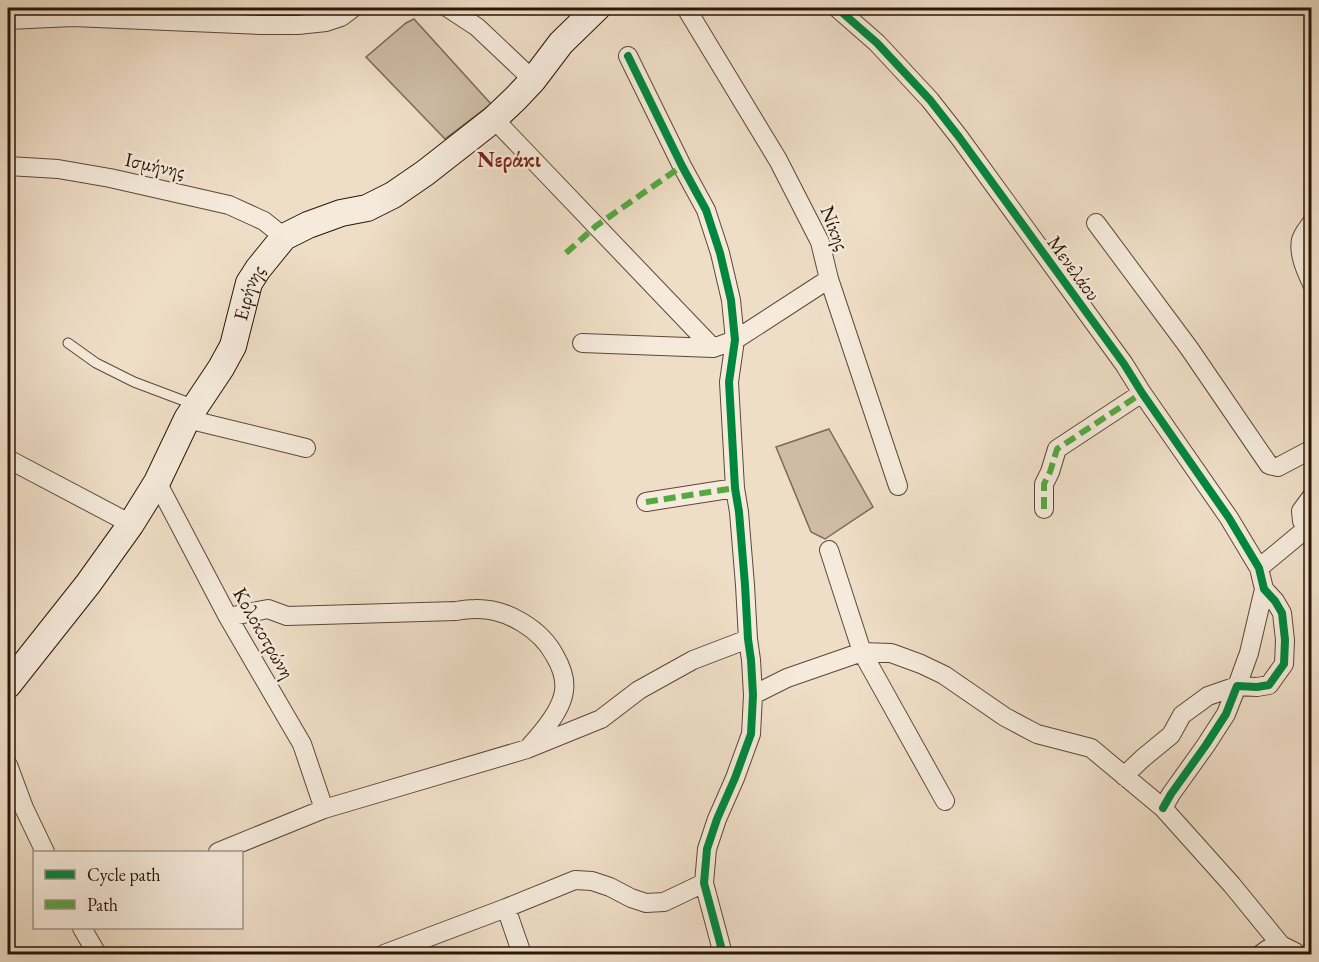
<svg xmlns="http://www.w3.org/2000/svg" width="1319" height="962" viewBox="0 0 1319 962" font-family="'EB Garamond',serif">
<style>
.green{fill:#cebca6;stroke:#7c6956;stroke-width:1.5}
.lines{fill:none;stroke-linecap:round;stroke-linejoin:round}
.lane-casing{stroke:#5c4837;stroke-width:11}
.street-casing{stroke:#5c4837;stroke-width:20}
.secondary-casing{stroke:#2b1607;stroke-width:28}
.lane{stroke:#f5eadb;stroke-width:9}
.street{stroke:#f5eadb;stroke-width:18}
.secondary{stroke:#f5eadb;stroke-width:26}
.quiet{stroke:#54a941;stroke-width:6;stroke-dasharray:12 6;stroke-linecap:butt}
.cycleway-casing{stroke:#f5eadb;stroke-width:11}
.cycleway{stroke:#00873e;stroke-width:8}
.labels{text-anchor:middle;dominant-baseline:central;stroke-width:5;stroke-linejoin:round;paint-order:stroke}
.street-label{font-size:20px;fill:#2b1607;stroke:#f5eadb}
.quarter-label{font-size:22px;font-weight:bold;fill:#7a1f14;stroke:#f5eadb}
</style>
<rect width="100%" height="100%" fill="#efdec7"/>
<filter id="stains"><feTurbulence type="fractalNoise" baseFrequency=".00333" numOctaves="4"/><feColorMatrix values="0 0 0 0 .2 0 0 0 0 .09 0 0 0 0 .02 0 0 0 .5 -.17"/></filter>
<radialGradient id="worn" r=".72"><stop offset=".6" stop-color="#630" stop-opacity="0"/><stop offset="1" stop-color="#630" stop-opacity=".3"/></radialGradient>
<!-- green -->
<path class="green" d="M 414,19 L 491,104 L 445,139 L 366,57 L 406,23 Z
M 829,429 L 873,507 L 825,539 L 811,532 L 776,447 Z"/>
<g class="lines">
<!-- lane casing -->
<g class="lane-casing">
<path id="lane" d="M 68,343 L 96,363 L 134,382 L 195,405"/>
</g>
<!-- street casing -->
<g class="street-casing">
<path id="street" d="M 448,8 L 477,27 L 533,80
M 686,8 L 778,160 L 820,242 L 829,279 L 898,486
M 837,8 L 877,43 L 930,100 L 959,137 L 1124,364 L 1142,393 L 1229,518 L 1259,568 L 1264,589 L 1275,601 L 1282,613 L 1285,640 L 1284,664 L 1269,685 L 1257,687 L 1237,686 L 1226,714 L 1206,745 L 1171,794 L 1163,808
M 8,20 L 73,17 L 261,25 L 298,25 L 326,22 L 341,17 L 353,8
M 628,56 L 682,166 L 706,210 L 720,253 L 731,300 L 735,340 L 729,382 L 735,488 L 739,512 L 745,585 L 748,639 L 751,660 L 753,695 L 751,734 L 735,778 L 717,819 L 707,849 L 704,883 L 723,954
M 494,119 L 713,348
M 8,166 L 58,169 L 110,178 L 229,205 L 264,221 L 284,237
M 1312,222 C 1308,228 1303,233 1301,240 C 1298,254 1306,271 1312,284
M 1096,223 L 1189,348 L 1269,465 L 1278,467 L 1312,449
M 582,343 L 713,348 L 735,340 L 829,279
M 187,419 L 306,448
M 8,459 L 131,524
M 157,482 L 228,617 L 302,744 L 324,809
M 1312,496 L 1301,511 L 1302,521 L 1312,535
M 646,502 L 735,488
M 1044,509 L 1044,484 L 1050,472 L 1057,449 L 1142,393
M 829,550 L 862,652 L 945,801
M 1259,568 L 1306,529
M 228,617 L 268,609 L 287,616 L 456,611 C 462,610 469,609 475,609 C 506,608 541,629 555,656 C 562,668 567,682 563,696 C 559,712 542,733 530,746
M 753,695 L 787,678 L 862,652 L 891,653 L 921,664 L 944,675 L 1005,717 L 1037,734 L 1091,748 L 1163,808 L 1232,885 L 1281,945
M 8,765 L 24,808 L 45,852
M 1124,776 L 1143,758 L 1171,735 L 1182,715 L 1208,696 L 1237,686 L 1249,653 L 1264,589
M 218,852 L 324,809 L 527,749 L 601,719 L 639,690 L 693,660 L 748,639
M 506,908 L 522,954
M 82,928 L 97,954
M 384,954 L 506,908 L 575,880 L 592,881 L 610,887 L 631,898 L 646,903 L 664,902 L 704,883
M 1261,954 L 1268,949 L 1281,945 L 1295,952 L 1297,954"/>
</g>
<!-- secondary casing -->
<g class="secondary-casing">
<g id="secondary">
<path id="s1" d="M 8,685 L 88,584 L 131,524 L 157,482 L 187,419 L 221,368 L 233,346 L 249,283 L 258,269 L 284,237 L 308,225 L 341,213 L 367,208 L 393,195 L 425,173 L 494,119 L 515,99 L 533,80 L 561,43 L 597,8"/>
</g>
</g>
<!-- lane -->
<use href="#lane" class="lane"/>
<!-- street -->
<use href="#street" class="street"/>
<!-- secondary -->
<use href="#secondary" class="secondary"/>
<!-- quiet -->
<path class="quiet" d="M 566,253 L 596,226 L 682,166
M 646,502 L 735,488
M 1044,509 L 1044,484 L 1050,472 L 1057,449 L 1142,393"/>
<!-- cycleway casing -->
<g class="cycleway-casing">
<path id="cycleway" d="M 837,8 L 877,43 L 930,100 L 959,137 L 1124,364 L 1142,393 L 1229,518 L 1259,568 L 1264,589 L 1275,601 L 1282,613 L 1285,640 L 1284,664 L 1269,685 L 1257,687 L 1237,686 L 1226,714 L 1206,745 L 1171,794 L 1163,808
M 628,56 L 682,166 L 706,210 L 720,253 L 731,300 L 735,340 L 729,382 L 735,488 L 739,512 L 745,585 L 748,639 L 751,660 L 753,695 L 751,734 L 735,778 L 717,819 L 707,849 L 704,883 L 723,954"/>
</g>
<!-- cycleway -->
<use href="#cycleway" class="cycleway"/>
</g>
<g class="labels">
<!-- street labels -->
<g class="street-label">
<text transform="translate(155 165) rotate(12)">Ισμήνης</text>
<text transform="translate(835 228) rotate(68)">Νίκης</text>
<text transform="translate(1074 268) rotate(54)">Μενελάου</text>
<text stroke="none"><textPath href="#s1" startOffset="464">Ειρήνης</textPath></text>
<text transform="translate(264 633) rotate(60)">Κολοκοτρώνη</text>
</g>
<!-- quarter labels -->
<g class="quarter-label">
<text x="509" y="159">Νεράκι</text>
</g>
</g>
<!-- margin -->
<rect width="1319" height="962" fill="none" stroke="#efdec7" stroke-width="30"/>
<rect x="9" y="9" width="1301" height="944" fill="none" stroke="#2b1607" stroke-width="3"/>
<rect x="15" y="15" width="1289" height="932" fill="none" stroke="#2b1607" stroke-width="1.5"/>
<!-- legend -->
<rect x="33" y="851" width="210" height="78" fill="#f5eadb" stroke="#a49586" stroke-width="1.5"/>
<rect x="45" y="870" width="30" height="9" fill="#00873e" stroke="#a49586" stroke-width="1.5"/>
<text x="87" y="881" font-size="18" fill="#2b1607">Cycle path</text>
<rect x="45" y="900" width="30" height="9" fill="#54a941" stroke="#a49586" stroke-width="1.5"/>
<text x="87" y="911" font-size="18" fill="#2b1607">Path</text>
<rect width="100%" height="100%" filter="url(#stains)"/>
<rect width="100%" height="100%" fill="url(#worn)"/>
</svg>
